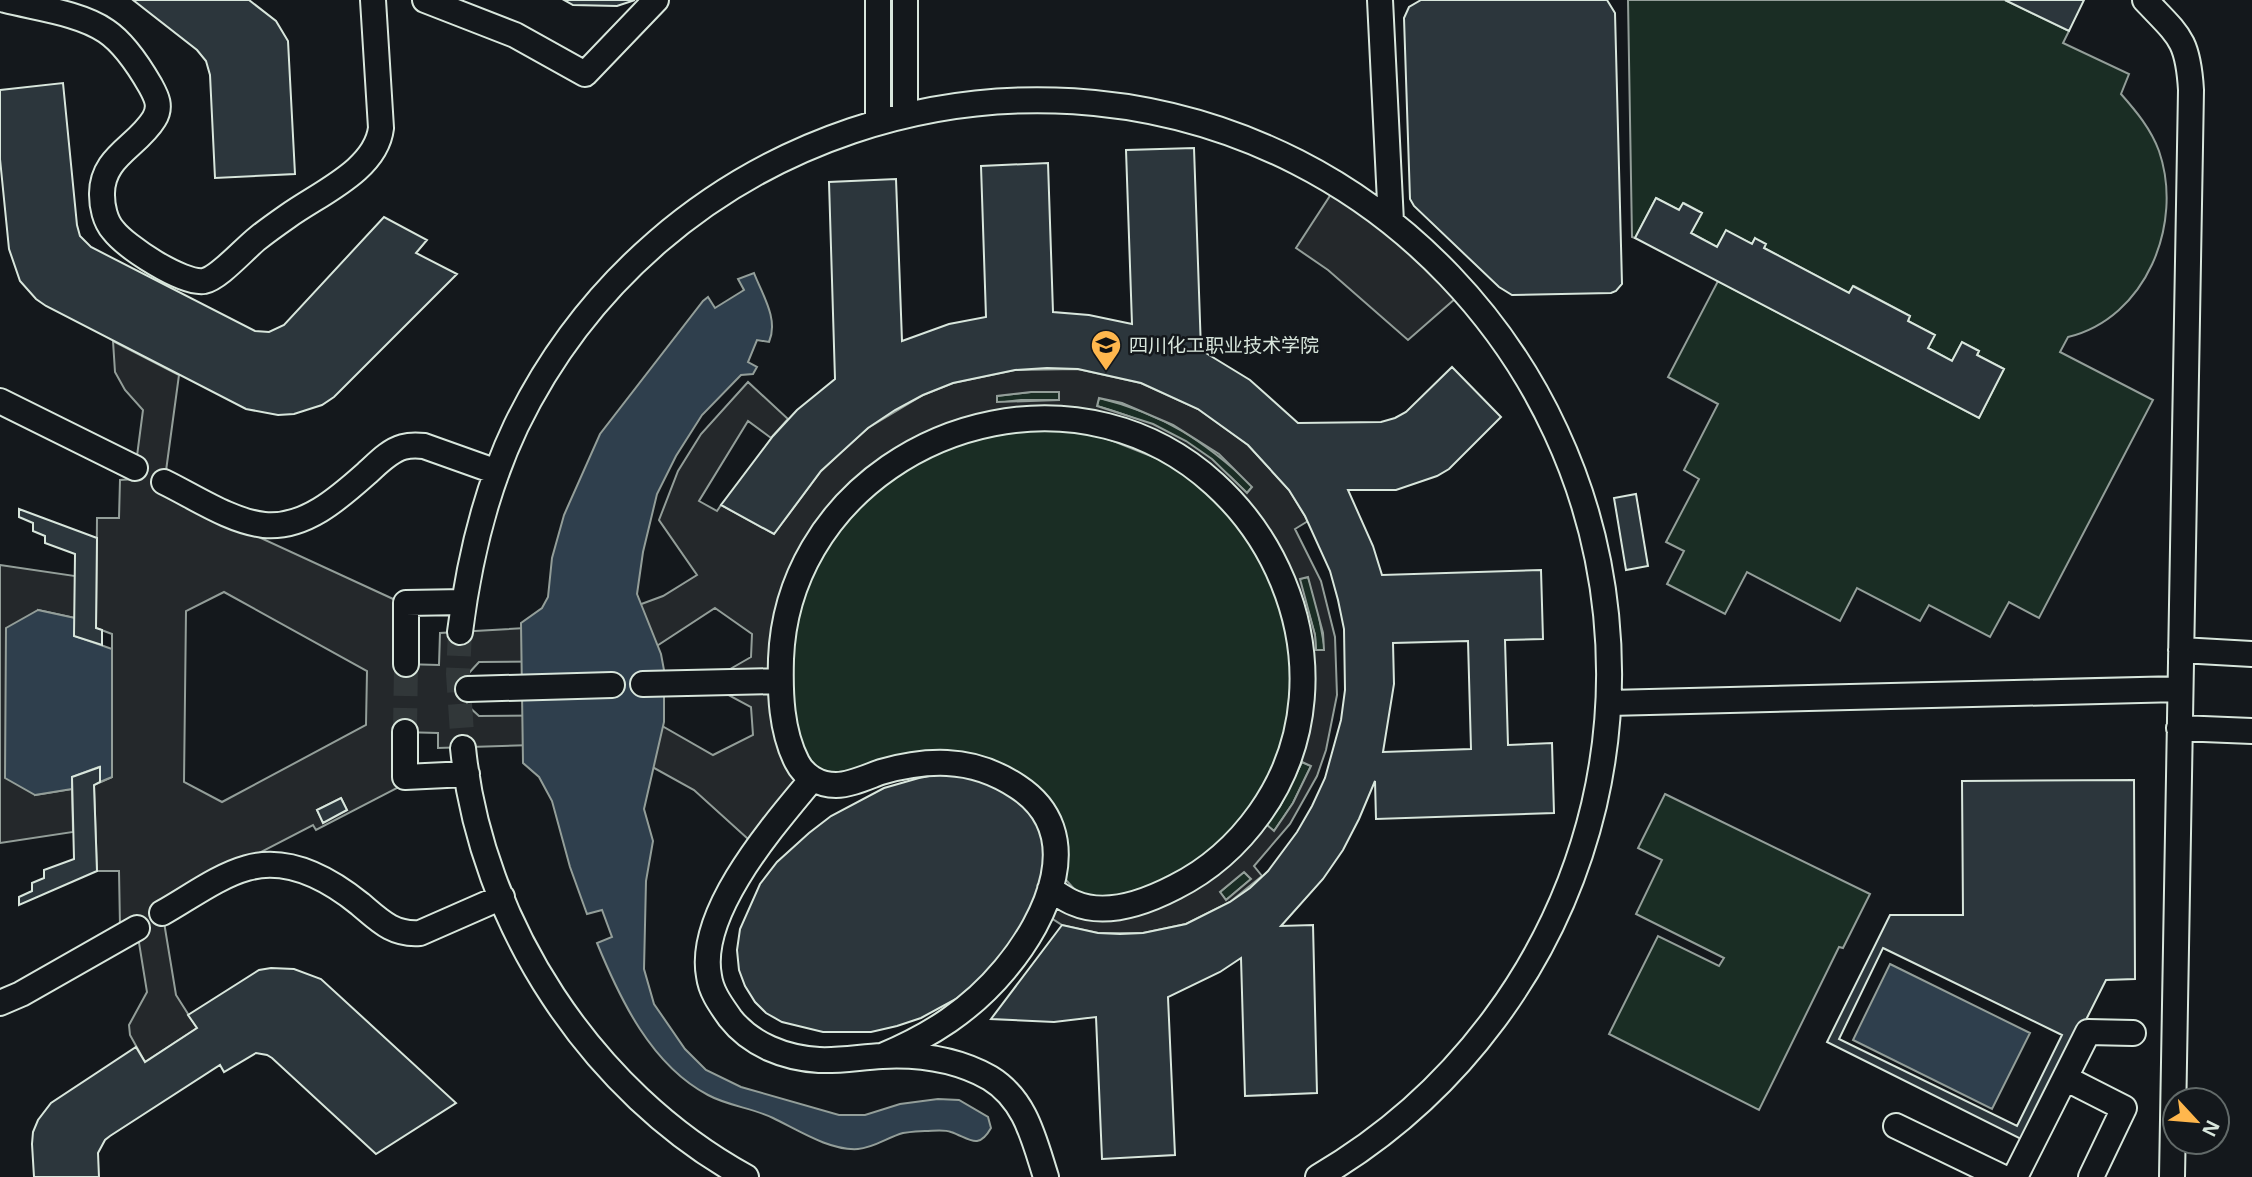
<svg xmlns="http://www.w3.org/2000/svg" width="2252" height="1177" viewBox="0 0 2252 1177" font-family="'Noto Sans','Noto Sans SC',sans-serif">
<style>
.green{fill:#1a2d24;stroke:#939e99;stroke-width:2}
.parking{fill:#24282b;stroke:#939e99;stroke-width:2;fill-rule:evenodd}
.water{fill:#2f3f4d;stroke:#939e99;stroke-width:2}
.building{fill:#2c363c;stroke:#d8e6dc;stroke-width:2;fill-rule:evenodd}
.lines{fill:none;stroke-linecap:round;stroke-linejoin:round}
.minor-tunnel{stroke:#313739;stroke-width:24;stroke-dasharray:24 12;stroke-linecap:butt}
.minor-casing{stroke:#d8e6dc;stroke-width:28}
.minor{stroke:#14181c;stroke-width:24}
.labels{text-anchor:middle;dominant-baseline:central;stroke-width:5;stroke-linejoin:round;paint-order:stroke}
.poi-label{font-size:19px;fill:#d8e6dc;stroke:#14181c;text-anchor:start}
</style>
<rect width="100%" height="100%" fill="#14181c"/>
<!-- green -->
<path class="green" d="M 1628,0 L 2005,0 L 2069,31 L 2063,43 L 2129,74 L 2121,94 C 2136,111 2151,129 2159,151 C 2184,224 2146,318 2068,337 L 2060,352 L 2153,400 L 2039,618 L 2009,602 L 1990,637 L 1929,605 L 1920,621 L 1857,588 L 1840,621 L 1747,572 L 1725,614 L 1667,584 L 1684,551 L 1666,542 L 1699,479 L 1684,470 L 1718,404 L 1668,377 L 1718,281 L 1979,418 L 2004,369 L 1977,355 L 1979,351 L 1962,342 L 1952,361 L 1928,348 L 1934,335 L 1908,321 L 1910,316 L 1854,286 L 1849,293 L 1764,248 L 1755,238 L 1752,244 L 1726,231 L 1717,247 L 1691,233 L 1702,213 L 1684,203 L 1679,210 L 1656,198 L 1635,238 L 1632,237 Z
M 1031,392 L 1059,392 L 1059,400 L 1021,400 L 997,403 L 996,396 Z
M 1099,398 C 1165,414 1204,441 1253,486 L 1247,493 C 1202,446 1159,424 1097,406 Z
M 1052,424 L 1162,454 L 1244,524 L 1290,623 L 1290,734 L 1246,821 L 1184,875 L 1107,902 L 1076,891 L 1066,880 L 1063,868 L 999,767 L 823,777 L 798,747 L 787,681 L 802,589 L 846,514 L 939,445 Z
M 1308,577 L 1316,600 L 1325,650 L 1316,650 L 1315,635 L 1299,579 Z
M 1302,762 L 1311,766 L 1293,803 L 1274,831 L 1266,825 L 1280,806 Z
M 1665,794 L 1870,894 L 1843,948 L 1839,947 L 1759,1110 L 1609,1034 L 1658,936 L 1719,966 L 1724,958 L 1636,914 L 1662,860 L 1638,848 Z
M 1244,872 L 1251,879 L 1226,900 L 1220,892 Z"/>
<!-- parking -->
<path class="parking" d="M 1337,185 L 1464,291 L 1408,340 L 1328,270 L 1296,248 Z
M 113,341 L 179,375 L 163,493 L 404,604 L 403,664 L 439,665 L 440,633 L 561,626 L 636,606 L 663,596 L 697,575 L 659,520 L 678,471 L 701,434 L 748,382 L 788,419 L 771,438 L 748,421 L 699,501 L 717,511 L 721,505 L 774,534 L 821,471 L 844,449 L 868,428 L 923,395 L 953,383 L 1015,370 L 1078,369 L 1141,383 L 1198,409 L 1248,445 L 1289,490 L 1308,521 L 1295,529 L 1321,581 L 1335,637 L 1337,695 L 1326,750 L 1317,776 L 1290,824 L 1254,866 L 1262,876 L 1230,902 L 1186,924 L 1143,933 L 1098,933 L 1062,925 L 1042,912 L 1050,889 L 1089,908 L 1211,865 L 1288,759 L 1296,622 L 1211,480 L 1053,417 L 910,453 L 808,560 L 780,681 L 808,776 L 758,848 L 694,790 L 647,764 L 567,744 L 438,748 L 438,733 L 402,732 L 401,786 L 316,830 L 313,825 L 161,904 L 176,995 L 197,1028 L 145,1062 L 130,1035 L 129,1025 L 147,992 L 135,918 L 120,926 L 119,871 L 97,871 L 94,785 L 112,777 L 112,634 L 96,628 L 97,518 L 119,518 L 120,480 L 134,479 L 143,410 L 125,390 L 115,372 ZM 1031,392 L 1059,392 L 1059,400 L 997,402 L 997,396 ZM 1099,398 L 1122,403 L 1173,425 L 1219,454 L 1252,487 L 1247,493 L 1212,459 L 1186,441 L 1153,424 L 1097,406 ZM 1308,577 L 1323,633 L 1324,650 L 1316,650 L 1315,635 L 1300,579 ZM 224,592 L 367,671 L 366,725 L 222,802 L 184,782 L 186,611 ZM 715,608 L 752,634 L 751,657 L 706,683 L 751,707 L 753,735 L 713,755 L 643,715 L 643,655 ZM 600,661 L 601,715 L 479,716 L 467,705 L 468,674 L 479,662 ZM 1302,762 L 1311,766 L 1293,803 L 1274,831 L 1266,824 L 1280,806 ZM 341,798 L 347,810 L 323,822 L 317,810 ZM 1244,872 L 1251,879 L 1226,900 L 1220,892 Z
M 0,565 L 75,576 L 75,618 L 38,610 L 35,795 L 72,789 L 73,832 L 0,843 Z"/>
<!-- water -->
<path class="water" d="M 754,273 C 762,294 779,319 769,342 L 757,340 L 748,362 L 757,367 L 753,374 L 741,375 L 702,415 L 676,456 L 657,494 L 643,552 L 637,594 L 661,654 L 664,670 L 664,722 L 644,809 L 653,841 L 646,881 L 644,969 L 654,1004 L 685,1049 L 706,1070 L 741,1087 L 839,1115 L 865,1115 L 900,1104 L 938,1099 L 959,1100 L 988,1117 L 991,1128 C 978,1151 969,1138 951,1132 C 944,1129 933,1131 925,1131 C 918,1131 910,1132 903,1133 C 888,1137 874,1148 858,1149 C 830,1151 798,1130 773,1118 C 753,1108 728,1106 708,1095 C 651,1065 620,999 597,943 L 612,937 L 602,910 L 587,914 L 570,867 L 552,801 L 539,777 L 523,763 L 521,623 L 542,608 L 548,597 L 552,558 L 564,515 L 600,434 L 703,301 L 708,297 L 715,308 L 744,290 L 738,279 Z
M 38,610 L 75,618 L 75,636 L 112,649 L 112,777 L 100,782 L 99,767 L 72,777 L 72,789 L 35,795 L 5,778 L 6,628 Z
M 1890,964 L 2030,1033 L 1992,1109 L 1853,1040 Z"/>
<!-- building -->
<path class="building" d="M 133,0 L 249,0 L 276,21 L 288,41 L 295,174 L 215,178 L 210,75 L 206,61 L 197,50 Z
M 564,0 L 635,0 L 617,6 L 573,5 Z
M 1607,0 L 1615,13 L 1622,284 L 1616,291 L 1611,293 L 1512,295 L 1499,287 L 1414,206 L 1410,199 L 1404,18 L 1409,7 L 1421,0 Z
M 2005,0 L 2084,0 L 2069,31 Z
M 63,83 L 77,225 L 80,236 L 91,247 L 255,331 L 269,332 L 284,325 L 384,217 L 427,240 L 416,253 L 457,274 L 334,397 L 322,405 L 294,414 L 278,415 L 246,409 L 46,306 L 36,299 L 20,281 L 9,249 L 0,159 L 0,90 Z
M 1194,148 L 1201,350 L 1250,380 L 1298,423 L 1381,422 L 1395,418 L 1406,412 L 1452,367 L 1501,417 L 1449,469 L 1437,476 L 1396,490 L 1348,490 L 1373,546 L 1382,575 L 1541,570 L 1543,639 L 1505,640 L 1508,745 L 1552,743 L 1554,813 L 1376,819 L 1375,781 L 1359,819 L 1343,850 L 1323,879 L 1281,926 L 1313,925 L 1317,1093 L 1245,1096 L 1241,958 L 1220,972 L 1168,997 L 1175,1155 L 1102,1159 L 1096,1017 L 1054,1022 L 991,1019 L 1062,925 L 1098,933 L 1120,934 L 1143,933 L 1186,924 L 1230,902 L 1250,888 L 1268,871 L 1297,832 L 1312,806 L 1325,778 L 1341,720 L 1345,690 L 1344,629 L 1338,600 L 1330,571 L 1305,516 L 1289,490 L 1248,445 L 1198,409 L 1141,383 L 1078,369 L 1047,368 L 1015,370 L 953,383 L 923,395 L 895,410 L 868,428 L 821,471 L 774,534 L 721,505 L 773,436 L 797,410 L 835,379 L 829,182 L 896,179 L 902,341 L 949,324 L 986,317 L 981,166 L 1048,163 L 1053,312 L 1089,315 L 1132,324 L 1126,150 ZM 1468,641 L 1471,749 L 1383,752 L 1394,684 L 1393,643 Z
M 1656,198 L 1679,210 L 1683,203 L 1702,213 L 1691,233 L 1717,247 L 1726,230 L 1752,244 L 1755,238 L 1766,244 L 1764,248 L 1849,293 L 1853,286 L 1910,316 L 1908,321 L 1935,335 L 1928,348 L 1952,361 L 1962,342 L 1979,351 L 1977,355 L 2004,369 L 1979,418 L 1635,238 Z
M 1636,494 L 1648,566 L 1626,570 L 1614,498 Z
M 19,509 L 97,538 L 96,628 L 102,630 L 102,645 L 74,636 L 75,554 L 45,543 L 45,536 L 33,531 L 33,523 L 19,517 Z
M 100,767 L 100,782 L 94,785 L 97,871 L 19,905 L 19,897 L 32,891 L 32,883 L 44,878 L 44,870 L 74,859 L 72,777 Z
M 940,774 L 963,774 L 1020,797 L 1044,831 L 1044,880 L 1014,946 L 967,993 L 921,1018 L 897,1026 L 871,1032 L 823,1032 L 782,1022 L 766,1013 L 755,1002 L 745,986 L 739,970 L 737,950 L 740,929 L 760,884 L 777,862 L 809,833 L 831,816 L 884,788 L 919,778 Z
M 2134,780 L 2135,979 L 2106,980 L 2025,1141 L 1827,1042 L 1890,915 L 1963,915 L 1962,781 ZM 1883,948 L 2062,1035 L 2017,1126 L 1839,1039 Z
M 341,798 L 347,810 L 323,823 L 317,810 Z
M 271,968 L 294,969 L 321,979 L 456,1103 L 376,1154 L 272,1058 L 267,1055 L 256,1053 L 224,1072 L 220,1065 L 110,1136 L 105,1140 L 98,1153 L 99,1177 L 34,1177 L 32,1144 L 33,1132 L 38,1120 L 51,1103 L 136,1047 L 145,1062 L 197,1028 L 188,1015 L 259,970 Z"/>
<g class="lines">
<!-- minor-tunnel -->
<path class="minor-tunnel" d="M 460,632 L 458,674 L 463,748
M 405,732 L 406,664"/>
<!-- minor casing -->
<g class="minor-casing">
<path id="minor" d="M 5,0 C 36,8 80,13 106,31 C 124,43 139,66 150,85 C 156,96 162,106 154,119 C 137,147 101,157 102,195 C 102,206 105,221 113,230 C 126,247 182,284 204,281 C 219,278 245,248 258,238 C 268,230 278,223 288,216 C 320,193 376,170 381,128 L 373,0
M 425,0 L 515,35 L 585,74 L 656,0
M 878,0 L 878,122
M 905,0 L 905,114
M 1380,0 L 1391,222
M 2145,0 C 2179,36 2188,39 2191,90 L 2172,1177
M 0,401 L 135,468
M 164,482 C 195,497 230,521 264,525 C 305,529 340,497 368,472 C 378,463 389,451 403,447 C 410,445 416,445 424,446 L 497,472
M 460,632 C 469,560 485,491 516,426 C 657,136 1010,17 1297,162 C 1411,220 1503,317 1556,432 C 1610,548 1623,680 1594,805 C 1557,961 1457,1096 1318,1177
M 2181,650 L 2252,654
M 406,664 L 406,603 L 464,602
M 643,684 L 780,681
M 468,689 L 612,685
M 1609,703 L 2180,689
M 2179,728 L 2252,731
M 405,732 L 405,777 L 467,774
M 463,748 C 481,923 591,1092 746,1177
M 812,779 C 774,825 697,912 709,976 C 711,992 721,1005 730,1018 C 751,1045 785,1058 819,1060 C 840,1061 861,1057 882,1056 C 919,1054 958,1060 990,1078 C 1026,1100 1034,1140 1046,1177
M 162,913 C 189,898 218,876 247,868 C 289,856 329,879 360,904 C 380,921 393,935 420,933 L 502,897
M 0,1003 L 21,994 L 137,928
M 882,1056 C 930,1036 971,1010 1005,969 C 1047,919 1088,833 1018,787 C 997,773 972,764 947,763 C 925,762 902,766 881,772 C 867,777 850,785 836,785 C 819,785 804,776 797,762 C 781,731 780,693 781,659 C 787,496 955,388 1107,426 C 1271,467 1361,671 1260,813 C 1238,844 1209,870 1175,887 C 1146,902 1106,917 1074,903 C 1066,900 1058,894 1050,889
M 2065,1078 L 2124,1108 L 2091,1177
M 1896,1126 L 2002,1177
M 2015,1177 L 2088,1032 L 2133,1033"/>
</g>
<!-- minor -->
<use href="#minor" class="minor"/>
</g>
<!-- icons -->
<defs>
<g id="university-pin" transform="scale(1.575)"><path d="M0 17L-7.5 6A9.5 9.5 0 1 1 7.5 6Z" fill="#ffb74d" stroke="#14181c"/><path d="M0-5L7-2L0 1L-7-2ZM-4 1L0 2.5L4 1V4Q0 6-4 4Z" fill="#111"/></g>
</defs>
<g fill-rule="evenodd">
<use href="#university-pin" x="1106" y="345"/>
</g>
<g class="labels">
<!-- poi labels -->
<g class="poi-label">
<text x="1129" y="345">四川化工职业技术学院</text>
</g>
</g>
<!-- north arrow -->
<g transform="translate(2196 1121) rotate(116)"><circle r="33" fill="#14181c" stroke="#626a69" stroke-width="2"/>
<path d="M0-5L12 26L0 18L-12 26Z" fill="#ffb74d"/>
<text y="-10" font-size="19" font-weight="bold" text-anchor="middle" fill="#d8e6dc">N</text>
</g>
</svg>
